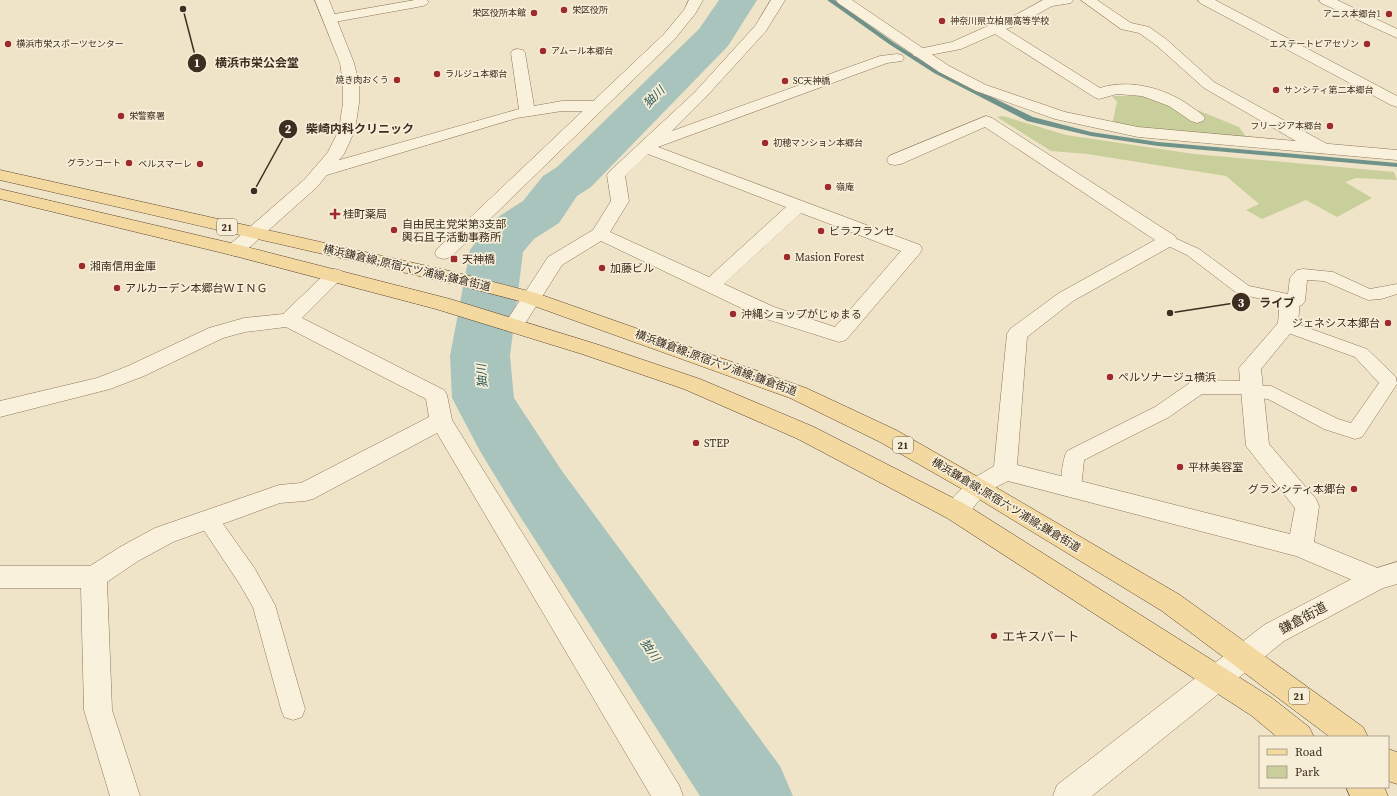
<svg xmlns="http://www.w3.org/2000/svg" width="1397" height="796" viewBox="0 0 1397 796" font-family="'Source Serif 4','Noto Sans JP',serif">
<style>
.green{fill:#c9cf9b}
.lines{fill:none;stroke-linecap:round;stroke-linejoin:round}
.stream{fill:#6f938a;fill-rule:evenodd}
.river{fill:#a9c4bc;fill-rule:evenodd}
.service-casing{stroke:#8d765c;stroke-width:1}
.pedestrian-casing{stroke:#8d765c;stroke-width:1}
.minor-casing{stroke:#8d765c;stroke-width:1}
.tertiary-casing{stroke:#8d765c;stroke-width:1}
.primary-casing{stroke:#5b4430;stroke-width:1}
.service{fill:#faf1dc;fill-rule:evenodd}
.pedestrian{fill:#faf1dc;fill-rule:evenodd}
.minor{fill:#faf1dc;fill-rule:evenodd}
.tertiary{fill:#faf1dc;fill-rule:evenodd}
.primary{fill:#f3d9a0;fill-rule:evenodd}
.poi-dot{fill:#9e2a2b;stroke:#f7eed8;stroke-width:1.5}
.labels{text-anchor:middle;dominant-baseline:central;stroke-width:3.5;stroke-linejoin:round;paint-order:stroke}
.far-poi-label{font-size:9px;fill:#3d2e20;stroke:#f7eed8;text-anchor:start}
.shield{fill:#f7eed8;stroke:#756857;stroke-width:1}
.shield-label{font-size:10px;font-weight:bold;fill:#3d2e20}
.poi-label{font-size:11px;fill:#3d2e20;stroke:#f7eed8;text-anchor:start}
.street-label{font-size:11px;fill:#3d2e20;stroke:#f7eed8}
.water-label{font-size:12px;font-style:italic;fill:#2f5d5a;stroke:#f7eed8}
.near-street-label{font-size:13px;fill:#3d2e20;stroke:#f7eed8}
.near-poi-label{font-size:13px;fill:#3d2e20;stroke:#f7eed8;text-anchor:start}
.leader{fill:none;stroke:#3d2e20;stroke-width:1.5}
.callout-dot{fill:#3d2e20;stroke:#f7eed8;stroke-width:1.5}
.mark-label{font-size:12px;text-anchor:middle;font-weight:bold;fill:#fff}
.callout-label{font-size:12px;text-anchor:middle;font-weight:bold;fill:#3d2e20;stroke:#f7eed8;stroke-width:3.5;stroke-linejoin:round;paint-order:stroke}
</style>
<rect width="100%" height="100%" fill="#f0e4c8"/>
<!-- green -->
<path class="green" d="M 1112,96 L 1140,96 L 1175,101 L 1239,127 L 1253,146 L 1141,137 L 1111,130 L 1117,102 Z
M 1003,116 L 1066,135 L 1194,154 L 1394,172 L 1397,180 L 1356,178 L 1345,182 L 1372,198 L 1337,217 L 1306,200 L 1262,219 L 1246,210 L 1259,204 L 1226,176 L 1087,154 L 1051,151 L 997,117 Z"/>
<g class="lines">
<!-- stream -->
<path class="stream" d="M 827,0 L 834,0 L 893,42 L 938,71 L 1033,117 L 1091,132 L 1158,142 L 1397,163 L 1397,167 L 1158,146 L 1091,136 L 1027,121 L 934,73 L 889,44 Z"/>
<!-- river -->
<path class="river" d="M 719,0 L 757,0 L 728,46 L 591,187 L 577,196 L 559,223 L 534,239 L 523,252 L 510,356 L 514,398 L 562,471 L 780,766 L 793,796 L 700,796 L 514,507 L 480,451 L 452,398 L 450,356 L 470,250 L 478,239 L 498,217 L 523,201 L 543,176 L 557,167 L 699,29 Z"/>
<!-- service casing -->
<g class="service-casing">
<path id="service" d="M 415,0 L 427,0 L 429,2 L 427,4 L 423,6 L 329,23 L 325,22 L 323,19 L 325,16 L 329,15 Z
M 1168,235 L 1199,249 L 1249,286 L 1288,294 L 1290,278 L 1297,270 L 1303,269 L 1333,272 L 1370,289 L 1397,284 L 1397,294 L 1381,299 L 1368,300 L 1324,281 L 1307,280 L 1305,301 L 1302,305 L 1296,307 L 1244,295 L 1238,294 L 1187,255 L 1162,243 L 1160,240 L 1162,237 Z
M 1286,320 L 1367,349 L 1396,377 L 1397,384 L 1362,437 L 1355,439 L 1324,429 L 1268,399 L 1246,397 L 1245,394 L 1202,394 L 1169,417 L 1084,460 L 1081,488 L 1078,494 L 1071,496 L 1064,494 C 1059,485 1062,460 1067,451 L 1155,407 L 1191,382 L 1198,380 L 1252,381 L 1259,383 L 1260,386 L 1271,386 L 1338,419 L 1351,423 L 1379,383 L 1355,357 L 1280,330 L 1277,326 L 1280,322 Z
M 208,512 L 216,514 L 255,569 L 275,605 L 305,709 L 302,717 L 293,720 L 284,717 L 281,709 L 253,607 L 239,583 L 197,520 L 200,514 Z"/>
</g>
<!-- pedestrian casing -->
<g class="pedestrian-casing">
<path id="pedestrian" d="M 689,0 L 703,0 L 695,14 L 674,40 L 451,257 L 444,259 L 437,257 L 435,253 L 437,249 L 664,34 L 684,10 Z
M 836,0 L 852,0 L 949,66 L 986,85 L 1065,112 L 1138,127 L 1397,150 L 1397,160 L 1138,137 L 1055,119 L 976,91 L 939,72 L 838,3 Z"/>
</g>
<!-- minor casing -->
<g class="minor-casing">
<path id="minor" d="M 771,0 L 785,0 L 766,31 L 705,98 L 672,131 L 880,56 L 897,54 L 902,55 L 904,58 L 902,61 L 887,63 L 658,147 L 920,245 L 922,249 L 920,253 L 846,340 L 839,342 L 760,317 L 601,241 L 562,265 L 521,330 L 514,332 L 507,330 L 504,325 L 548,257 L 593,230 L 611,201 L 607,175 L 610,171 L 695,92 L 755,26 ZM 648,154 L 786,207 L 709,277 L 610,232 L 629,201 L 625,176 ZM 801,213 L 901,251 L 835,327 L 774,307 L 724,284 Z
M 1043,0 L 1073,0 L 1071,3 L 1052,6 L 1020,24 L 1006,29 L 1100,88 C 1131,78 1168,89 1193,108 C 1198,111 1202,114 1205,118 L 1203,121 L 1197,123 L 1191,121 L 1169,106 L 1142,96 L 1117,94 L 1099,99 L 1094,97 L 995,34 L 961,49 L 919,57 L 914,56 L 912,53 L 914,50 L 952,42 L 990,25 L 1010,18 Z
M 1081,0 L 1097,0 L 1131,23 L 1149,27 L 1166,39 L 1214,82 L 1327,144 L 1329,148 L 1327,152 L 1321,153 L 1315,152 L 1204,88 L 1156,45 L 1139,33 L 1121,29 Z
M 1198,0 L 1215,0 L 1397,96 L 1397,107 L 1391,105 L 1200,3 Z
M 1319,0 L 1337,0 L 1397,29 L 1397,38 L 1321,3 Z
M 518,49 L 523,50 L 525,53 L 534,106 L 562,101 L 597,101 L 603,103 L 605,106 L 603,109 L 597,111 L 562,111 L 517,118 L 327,175 L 321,176 L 315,175 L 312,171 L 315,167 L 519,109 L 511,53 L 513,50 Z
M 986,116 L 992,118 L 1175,236 L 1177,240 L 1175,244 L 1073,301 L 1027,337 L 1017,465 L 1290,534 L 1295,508 L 1246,446 L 1239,368 L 1278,323 L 1280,299 L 1283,295 L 1290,293 L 1297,295 L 1300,299 L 1298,324 L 1261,369 L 1269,444 L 1316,499 L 1319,506 L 1314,542 L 1385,571 L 1389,579 L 1385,587 L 1376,590 L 1296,556 L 1008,481 C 1001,485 992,488 986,493 C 971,505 970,525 947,518 L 944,511 L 947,504 L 969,481 L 994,466 L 1007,334 L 1010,329 L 1059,293 L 1155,240 L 985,127 L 901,164 L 895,165 L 889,164 L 887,160 L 889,156 Z
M 335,269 L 342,271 L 345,275 L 302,318 L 444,390 L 447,395 L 452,420 L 679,785 L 683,796 L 651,796 L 437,433 L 313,499 L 305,501 L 280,503 L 173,542 L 138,561 L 107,582 L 112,710 L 140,796 L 110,796 L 84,710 L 81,588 L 0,588 L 0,566 L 90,566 L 120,547 L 155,528 L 279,485 L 301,483 L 429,417 L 426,399 L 286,327 L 245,332 L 223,338 L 144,376 L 110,389 L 0,417 L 0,401 L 97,378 L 128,366 L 209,328 L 244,318 L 283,314 L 328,271 Z"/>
</g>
<!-- tertiary casing -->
<g class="tertiary-casing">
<path id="tertiary" d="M 315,0 L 329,0 L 354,63 L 359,83 L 359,103 L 355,130 L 344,154 L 317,187 L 242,254 L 235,256 L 228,254 L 226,250 L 228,246 L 305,179 L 328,152 L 339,130 L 343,103 L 343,83 L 340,63 Z
M 1397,562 L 1397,584 L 1383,588 L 1284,641 L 1092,796 L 1053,796 L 1057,785 L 1264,625 L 1367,571 Z"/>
</g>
<!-- primary casing -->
<g class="primary-casing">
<path id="primary" d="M 0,170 L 454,272 L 536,293 L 806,388 L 896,430 L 985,481 L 1180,595 L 1363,727 L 1368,737 L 1330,737 L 1162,611 L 969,493 L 880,442 L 790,398 L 523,302 L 454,284 L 0,180 Z
M 0,189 L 235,244 L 450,299 L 596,344 L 700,379 L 814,427 L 965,504 L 1272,698 L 1309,727 L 1314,737 L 1277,737 L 1252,716 L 947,518 L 798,439 L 684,389 L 582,354 L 436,309 L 231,255 L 0,199 Z
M 1388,749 L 1397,752 L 1397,784 L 1388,781 Z
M 1346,787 L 1384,787 L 1388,796 L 1350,796 Z"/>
</g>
<!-- service -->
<use href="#service" class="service"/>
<!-- pedestrian -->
<use href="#pedestrian" class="pedestrian"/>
<!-- minor -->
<use href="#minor" class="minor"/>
<!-- tertiary -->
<use href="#tertiary" class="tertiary"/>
<!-- primary -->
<use href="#primary" class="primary"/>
</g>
<!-- markers -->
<g class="poi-dot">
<circle cx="564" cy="10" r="4"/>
<circle cx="534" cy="13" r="4"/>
<circle cx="1389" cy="14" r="4"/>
<circle cx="942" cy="21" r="4"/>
<circle cx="8" cy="44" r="4"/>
<circle cx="1367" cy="44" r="4"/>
<circle cx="543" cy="51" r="4"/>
<circle cx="437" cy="74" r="4"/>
<circle cx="397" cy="80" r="4"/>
<circle cx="785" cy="81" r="4"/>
<circle cx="1276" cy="90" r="4"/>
<circle cx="121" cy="116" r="4"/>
<circle cx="1330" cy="126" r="4"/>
<circle cx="765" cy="143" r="4"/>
<circle cx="129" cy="163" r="4"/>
<circle cx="200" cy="164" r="4"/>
<circle cx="828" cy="187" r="4"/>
<path d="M333 208h4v4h4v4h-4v4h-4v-4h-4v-4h4z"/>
<circle cx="394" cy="230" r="4"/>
<circle cx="821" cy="231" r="4"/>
<circle cx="787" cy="257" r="4"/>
<rect x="450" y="255" width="8" height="8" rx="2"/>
<circle cx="82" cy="266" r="4"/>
<circle cx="602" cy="268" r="4"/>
<circle cx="117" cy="288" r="4"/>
<circle cx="733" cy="314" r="4"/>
<circle cx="1388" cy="323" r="4"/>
<circle cx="1110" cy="377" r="4"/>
<circle cx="696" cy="443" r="4"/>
<circle cx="1180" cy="467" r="4"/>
<circle cx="1354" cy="489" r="4"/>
<circle cx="994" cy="636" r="4"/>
</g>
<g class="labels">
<!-- far-poi labels -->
<g class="far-poi-label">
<text x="572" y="10">栄区役所</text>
<text x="526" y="13" text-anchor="end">栄区役所本館</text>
<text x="1381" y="14" text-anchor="end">アニス本郷台1</text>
<text x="950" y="21">神奈川県立柏陽高等学校</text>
<text x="16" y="44">横浜市栄スポーツセンター</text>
<text x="1359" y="44" text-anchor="end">エステートピアセゾン</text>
<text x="551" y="51">アムール本郷台</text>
<text x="445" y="74">ラルジュ本郷台</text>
<text x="389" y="80" text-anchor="end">焼き肉おくう</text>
<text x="793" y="81">SC天神橋</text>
<text x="1284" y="90">サンシティ第二本郷台</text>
<text x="129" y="116">栄警察署</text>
<text x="1322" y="126" text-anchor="end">フリージア本郷台</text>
<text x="773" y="143">初穂マンション本郷台</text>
<text x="121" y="163" text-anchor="end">グランコート</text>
<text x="192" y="164" text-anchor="end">ベルスマーレ</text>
<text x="836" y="187">嶺庵</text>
</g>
<!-- shield labels -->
<g class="shield">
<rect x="217" y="219" width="20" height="16" rx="3"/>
<rect x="893" y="437" width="20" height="16" rx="3"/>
<rect x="1289" y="688" width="20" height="16" rx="3"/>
</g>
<g class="shield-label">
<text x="227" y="227">21</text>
<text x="903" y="445">21</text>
<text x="1299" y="696">21</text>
</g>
<!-- poi labels -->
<g class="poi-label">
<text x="343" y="214">桂町薬局</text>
<text x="402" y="224">自由民主党栄第3支部<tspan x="402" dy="13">輿石且子活動事務所</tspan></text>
<text x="829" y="231">ビラフランセ</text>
<text x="795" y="257">Masion Forest</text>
<text x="462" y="259">天神橋</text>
<text x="90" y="266">湘南信用金庫</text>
<text x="610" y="268">加藤ビル</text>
<text x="125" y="288">アルカーデン本郷台ＷＩＮＧ</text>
<text x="741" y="314">沖縄ショップがじゅまる</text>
<text x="1380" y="323" text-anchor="end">ジェネシス本郷台</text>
<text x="1118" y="377">ペルソナージュ横浜</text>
<text x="704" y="443">STEP</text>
<text x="1188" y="467">平林美容室</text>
<text x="1346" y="489" text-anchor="end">グランシティ本郷台</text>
</g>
<!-- street labels -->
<g class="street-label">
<text transform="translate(407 268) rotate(13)">横浜鎌倉線;原宿六ツ浦線;鎌倉街道</text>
<text transform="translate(716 363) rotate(20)">横浜鎌倉線;原宿六ツ浦線;鎌倉街道</text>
<text transform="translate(1006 505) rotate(31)">横浜鎌倉線;原宿六ツ浦線;鎌倉街道</text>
</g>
<!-- water labels -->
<g class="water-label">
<text transform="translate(654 97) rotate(-45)">㹨川</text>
<text transform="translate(482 376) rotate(-94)">㹨川</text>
<text transform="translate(650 650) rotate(56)">㹨川</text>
</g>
<!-- near-street labels -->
<g class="near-street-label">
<text transform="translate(1303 618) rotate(-28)">鎌倉街道</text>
</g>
<!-- near-poi labels -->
<g class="near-poi-label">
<text x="1002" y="636">エキスパート</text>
</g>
</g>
<!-- callouts -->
<path class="leader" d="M183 9L197 63M254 191L288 129M1170 313L1241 302"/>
<g class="callout-dot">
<circle cx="183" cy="9" r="4"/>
<circle cx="254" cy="191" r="4"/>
<circle cx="1170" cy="313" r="4"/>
<circle cx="197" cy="63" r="10"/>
<circle cx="288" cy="129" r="10"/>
<circle cx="1241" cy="302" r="10"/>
</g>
<g class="mark-label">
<text x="197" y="67">1</text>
<text x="288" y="133">2</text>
<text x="1241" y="307">3</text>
</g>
<g class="callout-label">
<text x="257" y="67">横浜市栄公会堂</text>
<text x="360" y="133">柴崎内科クリニック</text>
<text x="1277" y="307">ライブ</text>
</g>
<!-- legend -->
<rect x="1259" y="736" width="130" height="52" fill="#f7eed8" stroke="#ada18e"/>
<rect x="1267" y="749" width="20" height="6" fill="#f3d9a0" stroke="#ada18e"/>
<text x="1295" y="756" font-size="12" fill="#3d2e20">Road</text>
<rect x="1267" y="766" width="20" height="12" fill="#c9cf9b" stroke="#ada18e"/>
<text x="1295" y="776" font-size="12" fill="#3d2e20">Park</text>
</svg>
